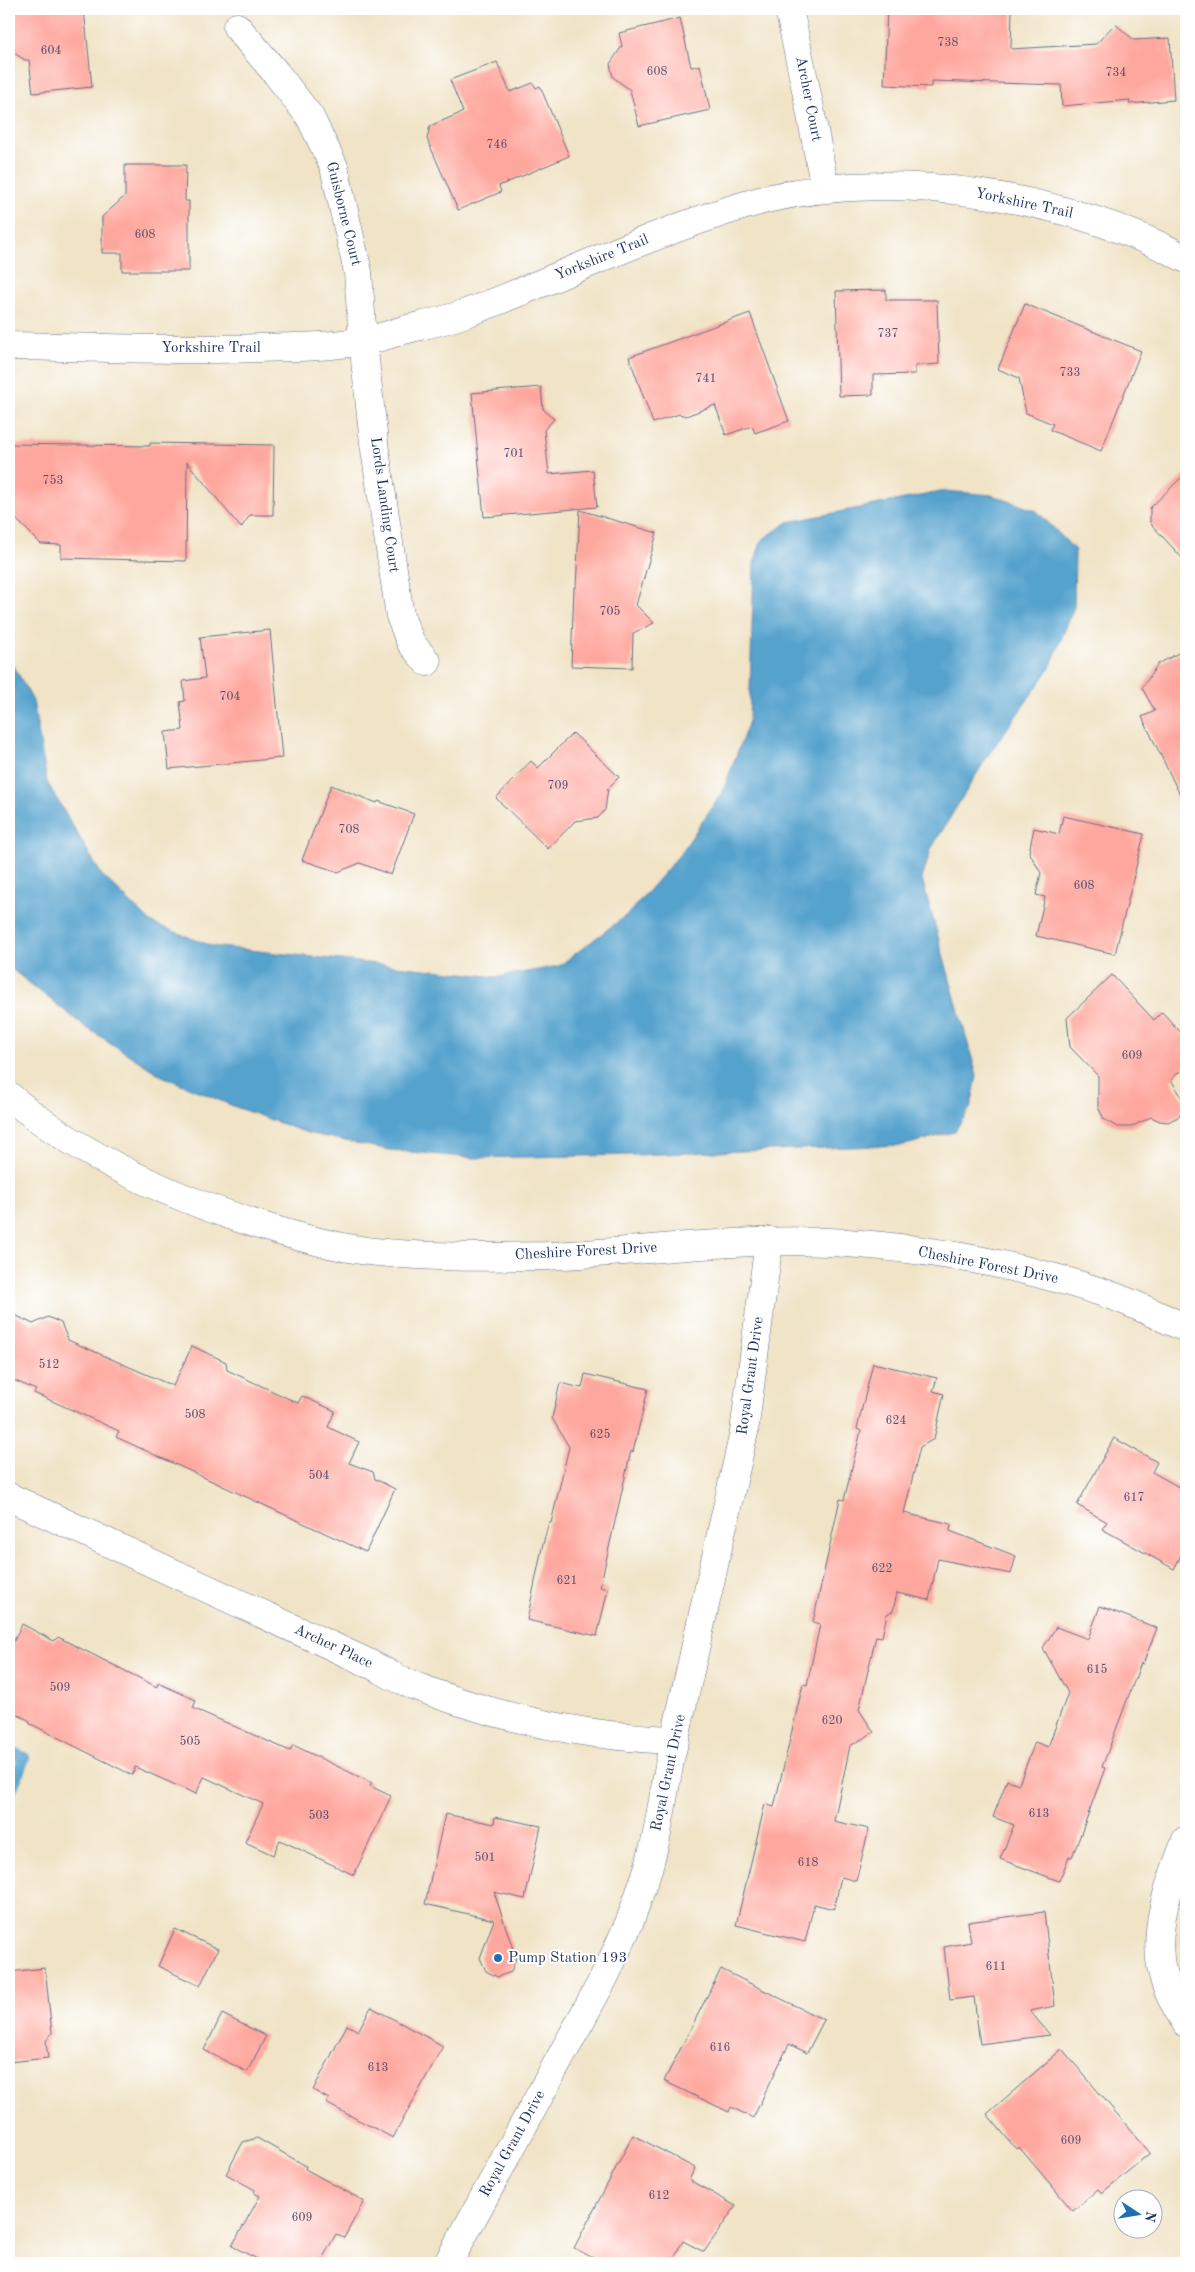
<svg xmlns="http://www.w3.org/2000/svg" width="1195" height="2272" viewBox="0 0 1195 2272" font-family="'Old Standard TT',serif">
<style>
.water{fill:#54a2cd;stroke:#386896}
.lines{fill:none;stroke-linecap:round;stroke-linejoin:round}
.stream{stroke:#54a2cd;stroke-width:12}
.building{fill:#fea79e}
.street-casing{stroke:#666e82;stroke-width:29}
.street{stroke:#fff;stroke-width:28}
.poi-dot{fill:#1f6fb2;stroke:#fff;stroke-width:2}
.labels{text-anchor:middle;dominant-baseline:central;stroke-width:4;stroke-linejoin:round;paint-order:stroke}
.number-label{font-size:12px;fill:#544d6e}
.street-label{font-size:15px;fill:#1b2f5e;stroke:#fff}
.poi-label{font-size:15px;fill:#1b2f5e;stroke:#fff;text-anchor:start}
</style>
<rect width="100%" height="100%" fill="#fff"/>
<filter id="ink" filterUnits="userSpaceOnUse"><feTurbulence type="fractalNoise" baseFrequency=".02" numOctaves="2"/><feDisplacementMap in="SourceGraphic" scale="10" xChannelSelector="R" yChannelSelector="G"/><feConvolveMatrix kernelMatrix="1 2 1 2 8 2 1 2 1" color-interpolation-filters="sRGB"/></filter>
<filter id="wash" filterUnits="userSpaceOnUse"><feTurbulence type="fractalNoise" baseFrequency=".0096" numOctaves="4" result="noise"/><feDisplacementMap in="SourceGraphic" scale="20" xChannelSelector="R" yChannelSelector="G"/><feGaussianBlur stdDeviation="1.12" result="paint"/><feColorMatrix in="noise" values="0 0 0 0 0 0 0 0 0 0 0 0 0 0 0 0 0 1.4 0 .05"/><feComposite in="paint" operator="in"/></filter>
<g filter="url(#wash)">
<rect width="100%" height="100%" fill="#f0e3c6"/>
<!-- water -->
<path class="water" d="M 945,491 L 992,495 L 1037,511 L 1075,550 L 1074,607 L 1050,668 L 987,757 L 931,849 L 922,879 L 977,1076 L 971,1107 L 954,1132 L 905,1145 L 634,1155 L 473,1158 L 389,1150 L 307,1133 L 233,1106 L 162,1076 L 84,1026 L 9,967 L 9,664 L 15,668 L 33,701 L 47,782 L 101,874 L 152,923 L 212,946 L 498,977 L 559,966 L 628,914 L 681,853 L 723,791 L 749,721 L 754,563 L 762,540 L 788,522 Z"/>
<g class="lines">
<!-- stream -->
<path class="stream" d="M 9,1751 L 24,1758 L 9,1795"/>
</g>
<g id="blocks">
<!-- building -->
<path class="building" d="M 9,9 L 84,9 L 92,87 L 33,93 L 29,60 L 25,60 L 14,53 Z
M 887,9 L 1012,9 L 1011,49 L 1096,44 L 1115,24 L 1134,40 L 1170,38 L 1174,100 L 1129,104 L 1130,100 L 1062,106 L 1061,85 L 931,81 L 931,87 L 884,85 Z
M 680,18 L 691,67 L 700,65 L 710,110 L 639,126 L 630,90 L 613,77 L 610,64 L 622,46 L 619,33 Z
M 497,62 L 510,92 L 533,83 L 536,88 L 540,86 L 569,156 L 499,186 L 501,192 L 458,210 L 427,139 L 430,126 L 463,112 L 450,80 Z
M 125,165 L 186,165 L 185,201 L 189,201 L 189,271 L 122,271 L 122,253 L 102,253 L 102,217 L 125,196 Z
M 886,290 L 886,300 L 937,300 L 939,364 L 915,366 L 915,374 L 873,375 L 873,395 L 839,396 L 836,291 Z
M 1025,304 L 1141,351 L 1101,451 L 1050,430 L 1053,424 L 1026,413 L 1019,378 L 998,369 Z
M 750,313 L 789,421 L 755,433 L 752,426 L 726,435 L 715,405 L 686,416 L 679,414 L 653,423 L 629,357 Z
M 541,387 L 543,409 L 554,419 L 544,430 L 549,474 L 593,470 L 597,507 L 484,517 L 472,393 Z
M 150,443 L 274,445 L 273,515 L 250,515 L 241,528 L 187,462 L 186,561 L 61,558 L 61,545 L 41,544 L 9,512 L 9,444 L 150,446 Z
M 1186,473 L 1186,562 L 1150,523 L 1150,508 Z
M 580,510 L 657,533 L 636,605 L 654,623 L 633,633 L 632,668 L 571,666 L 574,587 L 576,587 Z
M 270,630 L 282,758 L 169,769 L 165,732 L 183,730 L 180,702 L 185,701 L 183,681 L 205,678 L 200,637 Z
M 1186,649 L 1186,807 L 1142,717 L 1155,711 L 1142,688 L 1158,664 Z
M 573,733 L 619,777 L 608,788 L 605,810 L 598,818 L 575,821 L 548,849 L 496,798 L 531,761 L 538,768 Z
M 331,785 L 377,803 L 378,801 L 414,814 L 391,875 L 360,863 L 338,872 L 302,860 Z
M 1063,816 L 1144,834 L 1115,954 L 1036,936 L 1045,897 L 1036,895 L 1041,873 L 1029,852 L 1034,828 L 1059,834 Z
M 1112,975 L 1154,1020 L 1162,1012 L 1186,1038 L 1186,1065 L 1171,1080 L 1183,1099 L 1183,1109 L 1178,1117 L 1168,1122 L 1160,1121 L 1151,1117 L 1131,1127 L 1117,1127 L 1104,1119 L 1098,1107 L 1098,1076 L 1070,1047 L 1067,1018 Z
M 9,1312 L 33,1324 L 48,1317 L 61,1323 L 68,1340 L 173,1386 L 192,1346 L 226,1362 L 227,1370 L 298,1403 L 302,1396 L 335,1411 L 328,1427 L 359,1442 L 349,1463 L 373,1472 L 375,1479 L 395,1489 L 366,1552 L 116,1437 L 119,1431 L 34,1393 L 36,1390 L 9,1378 Z
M 873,1363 L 937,1378 L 933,1391 L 944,1394 L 934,1439 L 920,1447 L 904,1513 L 951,1524 L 950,1531 L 1016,1556 L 1011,1574 L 938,1559 L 929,1600 L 897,1593 L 893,1611 L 887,1614 L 882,1637 L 876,1636 L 859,1710 L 874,1732 L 850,1746 L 834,1821 L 869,1829 L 856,1881 L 841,1877 L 834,1909 L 814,1904 L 805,1942 L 736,1925 L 765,1804 L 774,1807 L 803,1684 L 807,1685 L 820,1624 L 813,1622 L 840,1499 L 844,1500 L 861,1431 L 857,1429 Z
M 585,1374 L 648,1389 L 633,1452 L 631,1451 L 600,1587 L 608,1589 L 597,1636 L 527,1620 L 542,1548 L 549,1522 L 551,1523 L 569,1447 L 552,1418 L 560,1383 L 582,1388 Z
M 1114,1438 L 1157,1462 L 1152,1472 L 1186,1491 L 1186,1546 L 1174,1569 L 1102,1529 L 1107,1522 L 1077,1505 Z
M 1100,1606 L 1157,1628 L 1143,1664 L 1141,1663 L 1102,1767 L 1105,1768 L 1082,1831 L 1072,1857 L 1069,1857 L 1059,1881 L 1000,1859 L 1014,1825 L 993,1817 L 1007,1780 L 1019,1784 L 1035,1742 L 1048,1747 L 1068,1693 L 1043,1648 L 1056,1627 L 1088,1639 Z
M 22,1624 L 54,1641 L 58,1637 L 157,1687 L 158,1683 L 196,1700 L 193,1708 L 290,1751 L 293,1745 L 372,1783 L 370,1786 L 391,1796 L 354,1875 L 280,1840 L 273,1855 L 245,1842 L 263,1804 L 204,1777 L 196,1794 L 135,1767 L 132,1775 L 29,1723 L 30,1721 L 9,1710 L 9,1651 Z
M 445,1814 L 494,1824 L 495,1817 L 541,1826 L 525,1899 L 494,1892 L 516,1958 L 511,1972 L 497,1977 L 486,1971 L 480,1958 L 494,1920 L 425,1904 Z
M 1044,1912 L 1055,2006 L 1030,2011 L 1050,2035 L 980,2044 L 974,1997 L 950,2000 L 944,1947 L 971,1942 L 968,1922 Z
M 175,1929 L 218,1949 L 200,1986 L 158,1966 Z
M 45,1968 L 52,2033 L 46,2041 L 48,2058 L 9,2062 L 9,1972 Z
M 721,1969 L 824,2020 L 807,2053 L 789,2044 L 753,2118 L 731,2107 L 729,2112 L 664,2081 Z
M 371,2007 L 443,2046 L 393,2138 L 326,2103 L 329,2099 L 313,2090 L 347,2025 L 358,2031 Z
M 222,2014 L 266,2036 L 247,2072 L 204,2050 Z
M 1062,2049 L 1150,2153 L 1102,2193 L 1098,2189 L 1073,2211 L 1019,2147 L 1016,2149 L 987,2114 Z
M 633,2135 L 695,2168 L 689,2180 L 736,2206 L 704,2252 L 683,2241 L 671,2263 L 603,2263 L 574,2248 Z
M 257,2138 L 306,2166 L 305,2169 L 364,2201 L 344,2238 L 336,2234 L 320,2263 L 265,2263 L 232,2246 L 260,2196 L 254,2193 L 255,2190 L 226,2174 L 243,2142 Z"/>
</g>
</g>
<g filter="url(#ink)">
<use href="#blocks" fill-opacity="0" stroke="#666e82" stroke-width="1"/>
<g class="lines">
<!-- street casing -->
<g class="street-casing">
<path id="street" d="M 789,9 L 809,104 L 825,189
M 237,27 L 276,73 L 310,117 L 334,167 L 358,272 L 363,341 L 374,443 L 400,616 L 411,643 L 427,662
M 9,346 C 92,347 176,351 259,348 C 293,347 329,347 363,341 C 377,339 390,334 404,330 C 423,325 444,321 463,314 C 522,293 580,266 638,243 C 681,226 726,209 771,198 C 899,168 1072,197 1186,259
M 9,1096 C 79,1155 172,1197 259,1225 C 294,1236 331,1246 367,1251 C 426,1258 486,1257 546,1256 C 646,1252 747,1236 847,1243 C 932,1249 1020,1265 1101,1292 C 1130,1301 1158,1316 1186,1328
M 9,1497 L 364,1661 C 381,1669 398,1680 415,1686 C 498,1718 587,1737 675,1740
M 1186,1840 C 1170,1882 1151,1930 1163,1975 C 1167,1993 1177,2008 1186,2023
M 448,2263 L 605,1976 L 630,1921 L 648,1869 L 656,1839 L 670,1760 L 744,1432 L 769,1241"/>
</g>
<!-- street -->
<use href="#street" class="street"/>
</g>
</g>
<!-- markers -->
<circle class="poi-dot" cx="498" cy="1958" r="5"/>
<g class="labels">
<!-- number labels -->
<g class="number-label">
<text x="948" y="43">738</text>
<text x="51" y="51">604</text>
<text x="657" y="72">608</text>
<text x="1116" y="73">734</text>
<text x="497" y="145">746</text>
<text x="145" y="235">608</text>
<text x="888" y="334">737</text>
<text x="1070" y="373">733</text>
<text x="706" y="379">741</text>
<text x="514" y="454">701</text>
<text x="53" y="481">753</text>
<text x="610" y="612">705</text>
<text x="230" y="697">704</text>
<text x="558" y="786">709</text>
<text x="349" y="830">708</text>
<text x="1084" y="886">608</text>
<text x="1132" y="1056">609</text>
<text x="49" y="1365">512</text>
<text x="195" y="1415">508</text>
<text x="896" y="1421">624</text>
<text x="600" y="1435">625</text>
<text x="319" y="1476">504</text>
<text x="1134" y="1498">617</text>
<text x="882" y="1569">622</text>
<text x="567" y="1581">621</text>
<text x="1097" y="1670">615</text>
<text x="60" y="1688">509</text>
<text x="832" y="1721">620</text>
<text x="190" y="1742">505</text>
<text x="1039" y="1814">613</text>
<text x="319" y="1816">503</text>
<text x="485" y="1858">501</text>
<text x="808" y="1863">618</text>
<text x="996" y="1967">611</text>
<text x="720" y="2048">616</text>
<text x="378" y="2068">613</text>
<text x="1071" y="2141">609</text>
<text x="659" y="2196">612</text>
<text x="302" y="2218">609</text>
</g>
<!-- street labels -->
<g class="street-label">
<text transform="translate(808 99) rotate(79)">Archer Court</text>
<text transform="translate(1024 204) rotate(12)">Yorkshire Trail</text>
<text transform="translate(343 214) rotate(76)">Guisborne Court</text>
<text transform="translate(602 258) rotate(-22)">Yorkshire Trail</text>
<text x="211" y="348">Yorkshire Trail</text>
<text transform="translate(384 505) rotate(82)">Lords Landing Court</text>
<text transform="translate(586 1252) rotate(-3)">Cheshire Forest Drive</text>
<text transform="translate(988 1266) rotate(11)">Cheshire Forest Drive</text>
<text transform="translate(751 1376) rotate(-82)">Royal Grant Drive</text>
<text transform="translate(333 1647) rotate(25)">Archer Place</text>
<text transform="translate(669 1773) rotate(-78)">Royal Grant Drive</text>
<text transform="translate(513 2144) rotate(-61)">Royal Grant Drive</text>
</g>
<!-- poi labels -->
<g class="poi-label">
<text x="508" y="1958">Pump Station 193</text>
</g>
</g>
<!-- margin -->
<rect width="1195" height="2272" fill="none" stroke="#fff" stroke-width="30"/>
<!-- north arrow -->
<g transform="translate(1138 2214) rotate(102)"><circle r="24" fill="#ffffff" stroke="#a4acbf"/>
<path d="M0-4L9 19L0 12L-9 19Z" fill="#1f6fb2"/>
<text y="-8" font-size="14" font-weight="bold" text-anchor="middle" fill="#1b2f5e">N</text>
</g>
</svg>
